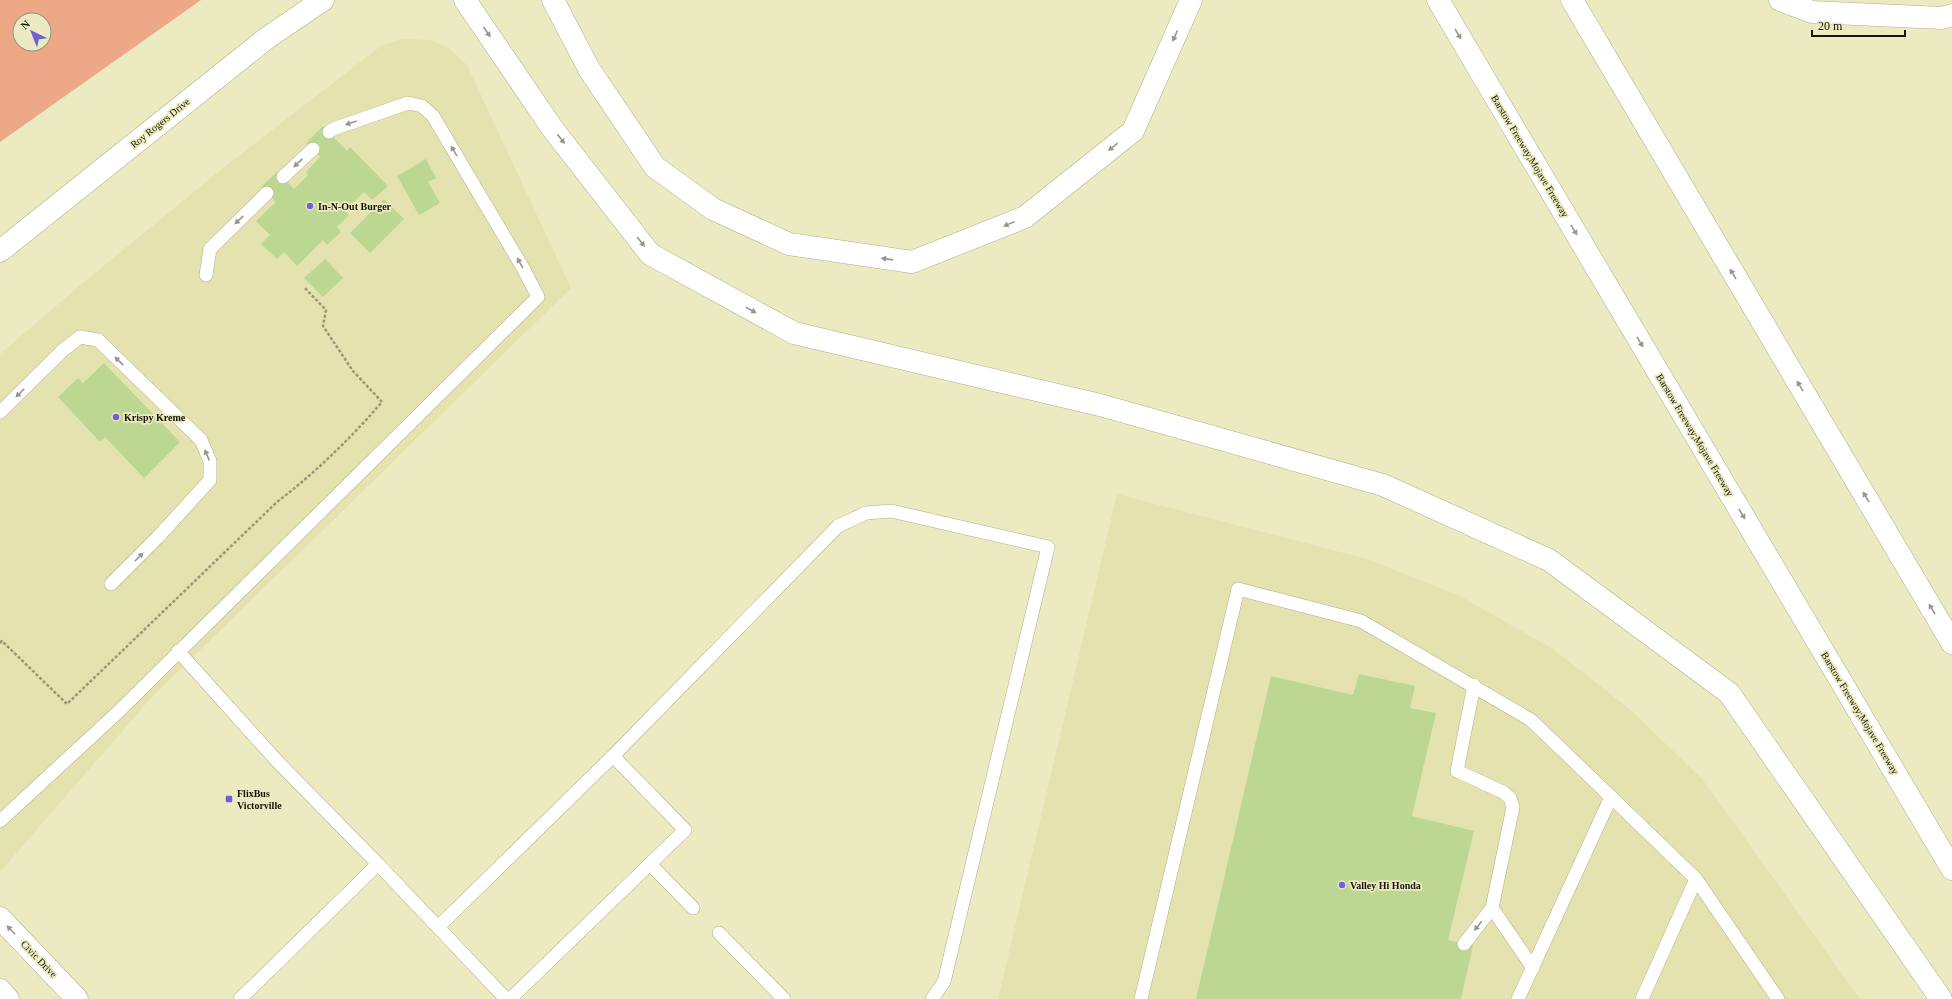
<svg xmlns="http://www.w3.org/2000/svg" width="1952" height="999" viewBox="0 0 1952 999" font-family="Georgia,serif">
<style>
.built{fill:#e4e3b0}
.green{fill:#eda888;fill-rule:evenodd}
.building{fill:#bcd792}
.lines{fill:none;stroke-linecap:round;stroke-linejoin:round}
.lane-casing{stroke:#b0af86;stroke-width:14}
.secondary-casing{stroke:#b0af86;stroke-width:23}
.highway-casing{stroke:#b0af86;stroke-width:23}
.path{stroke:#979676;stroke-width:2.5;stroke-dasharray:3 2;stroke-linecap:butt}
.lane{stroke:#fff;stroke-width:13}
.secondary{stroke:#fff;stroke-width:22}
.highway{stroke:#fff;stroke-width:22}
.oneway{fill:#96958e}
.poi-dot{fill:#715fd9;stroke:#eceac0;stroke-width:1.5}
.labels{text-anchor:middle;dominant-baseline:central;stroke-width:3.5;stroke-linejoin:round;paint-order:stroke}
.street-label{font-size:10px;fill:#151405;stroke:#eceac0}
.poi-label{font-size:10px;font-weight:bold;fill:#151405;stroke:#eceac0;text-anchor:start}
</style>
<rect width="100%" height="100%" fill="#eceac0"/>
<!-- built -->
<path class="built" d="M 404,39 L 431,40 L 450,49 L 467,65 L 571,288 L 151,698 L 0,872 L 0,354 L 84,282 L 223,168 L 382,45 Z
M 1117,494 L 1367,559 L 1460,596 L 1553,649 L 1631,710 L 1703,780 L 1860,999 L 998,999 Z"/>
<!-- green -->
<path class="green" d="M 0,0 L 201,0 L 0,142 ZM 20,20 L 44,20 L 44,44 L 20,44 Z"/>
<!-- building -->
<path class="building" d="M 323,126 L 347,151 L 350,147 L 388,186 L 372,200 L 364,192 L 345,211 L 349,215 L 337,227 L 341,232 L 327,245 L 323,240 L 297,266 L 284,252 L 277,259 L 261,244 L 270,235 L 256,221 L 276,202 L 261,187 L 278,171 L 294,189 L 308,175 L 306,172 L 320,157 L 306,143 Z
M 426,159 L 436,178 L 428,182 L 440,203 L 419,215 L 397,176 Z
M 384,199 L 404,219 L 370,253 L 350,233 Z
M 325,259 L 343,278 L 323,297 L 304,278 Z
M 104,363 L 180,442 L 144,478 L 105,437 L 100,442 L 58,397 L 78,378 L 83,383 Z
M 1359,674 L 1415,686 L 1410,708 L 1436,713 L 1412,816 L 1474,831 L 1448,940 L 1473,946 L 1461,999 L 1196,999 L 1271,676 L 1353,695 Z"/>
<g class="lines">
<!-- lane casing -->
<g class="lane-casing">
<path id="lane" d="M 283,177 L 313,149
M 206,275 L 210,249 L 267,193
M 0,412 L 63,350 L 80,337 L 98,340 L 201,440 L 210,461 L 210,480 L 157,538 L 111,584
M 178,651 L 277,761 L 378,864 L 240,999
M 1474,685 L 1457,771 L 1503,792 L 1510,798 L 1513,807 L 1492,908 L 1533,968
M 613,756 L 838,526 L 866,513 L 891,511 L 1048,547 L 944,982 L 932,999
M 0,821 L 117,713 L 538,297 L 523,268 L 433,116 L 422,106 L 408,103 L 333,129 L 329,132
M 378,864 L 506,999
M 650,864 L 693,908
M 1696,879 L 1778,999
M 438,927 L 613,756 L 685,830 L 510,999
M 719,933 L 784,999
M 1464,944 L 1492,908
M 1141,999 L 1238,589 L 1361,621 L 1531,720 L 1611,797
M 1518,999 L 1611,797 L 1696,879 L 1642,999"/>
</g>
<!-- secondary casing -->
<g class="secondary-casing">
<path id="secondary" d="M 0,251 L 267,38 L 323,0
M 0,918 L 77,999
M 0,990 L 8,999"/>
</g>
<!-- highway casing -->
<g class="highway-casing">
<path id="highway" d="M 465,0 L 552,128 L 650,254 L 794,333 L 1100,405 L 1383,485 L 1549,560 L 1729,693 L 1941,999
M 553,0 L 589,69 L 655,167 L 713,209 L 789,244 L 912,262 L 1025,217 L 1133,131 L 1191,0
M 1438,0 L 1952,869
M 1572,0 L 1952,643
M 1780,0 L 1812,12 L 1942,18 L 1952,15"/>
</g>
<!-- path -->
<path class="path" d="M 0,643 L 2,641 L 67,704 L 277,502 C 316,472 350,439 382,402 L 353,371 L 323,326 L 326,310 L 304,287"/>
<!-- lane -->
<use href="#lane" class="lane"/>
<!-- secondary -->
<use href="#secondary" class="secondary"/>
<!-- highway -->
<use href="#highway" class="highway"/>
</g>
<!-- one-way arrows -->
<defs><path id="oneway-solid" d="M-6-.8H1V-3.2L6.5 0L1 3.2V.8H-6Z"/></defs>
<g class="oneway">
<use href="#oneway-solid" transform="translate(487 32) rotate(56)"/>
<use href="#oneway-solid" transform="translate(1458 34) rotate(59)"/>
<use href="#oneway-solid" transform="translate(1175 36) rotate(114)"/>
<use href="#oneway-solid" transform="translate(351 123) rotate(161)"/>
<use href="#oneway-solid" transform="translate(561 139) rotate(52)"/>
<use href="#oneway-solid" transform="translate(1113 147) rotate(141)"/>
<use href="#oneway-solid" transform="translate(454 151) rotate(-121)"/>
<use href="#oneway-solid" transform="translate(298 163) rotate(136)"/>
<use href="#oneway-solid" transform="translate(239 220) rotate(136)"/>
<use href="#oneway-solid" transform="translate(1009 224) rotate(158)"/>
<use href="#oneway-solid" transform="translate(1574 230) rotate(59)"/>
<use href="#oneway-solid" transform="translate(641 242) rotate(52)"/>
<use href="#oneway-solid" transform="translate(887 259) rotate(-172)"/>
<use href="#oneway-solid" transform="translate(520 263) rotate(-120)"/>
<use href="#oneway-solid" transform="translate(1733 274) rotate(-121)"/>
<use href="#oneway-solid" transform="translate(751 310) rotate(29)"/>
<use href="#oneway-solid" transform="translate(1640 342) rotate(59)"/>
<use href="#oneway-solid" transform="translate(119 361) rotate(-136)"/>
<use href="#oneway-solid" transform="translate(1800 386) rotate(-121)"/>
<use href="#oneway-solid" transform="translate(20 393) rotate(135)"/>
<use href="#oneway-solid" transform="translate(207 455) rotate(-113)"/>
<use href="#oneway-solid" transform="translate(1866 497) rotate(-121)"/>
<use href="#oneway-solid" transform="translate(1742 514) rotate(59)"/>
<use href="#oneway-solid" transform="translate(139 557) rotate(-45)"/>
<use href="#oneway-solid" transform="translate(1932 609) rotate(-121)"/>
<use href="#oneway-solid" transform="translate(1478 926) rotate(128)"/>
<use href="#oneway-solid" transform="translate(11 930) rotate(-134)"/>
</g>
<!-- markers -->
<g class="poi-dot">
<circle cx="310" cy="206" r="4"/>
<circle cx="116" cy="417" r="4"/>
<rect x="225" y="795" width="8" height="8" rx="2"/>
<circle cx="1342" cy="885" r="4"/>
</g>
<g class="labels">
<!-- street labels -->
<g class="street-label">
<text transform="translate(160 123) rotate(-39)">Roy Rogers Drive</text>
<text transform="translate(1530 156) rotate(59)">Barstow Freeway;Mojave Freeway</text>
<text transform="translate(1695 435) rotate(59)">Barstow Freeway;Mojave Freeway</text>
<text transform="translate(1860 713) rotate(59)">Barstow Freeway;Mojave Freeway</text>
<text transform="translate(39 959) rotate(46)">Civic Drive</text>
</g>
<!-- poi labels -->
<g class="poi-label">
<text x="318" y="206">In-N-Out Burger</text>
<text x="124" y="417">Krispy Kreme</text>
<text x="237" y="793">FlixBus<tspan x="237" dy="12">Victorville</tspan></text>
<text x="1350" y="885">Valley Hi Honda</text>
</g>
</g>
<!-- north arrow -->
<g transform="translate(32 32) rotate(317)"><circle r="19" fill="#eceac0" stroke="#969475"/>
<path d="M0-3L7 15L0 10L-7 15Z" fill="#715fd9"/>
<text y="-6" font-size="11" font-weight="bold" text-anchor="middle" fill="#151405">N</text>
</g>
<!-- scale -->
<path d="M1812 30v6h93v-6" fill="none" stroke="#151405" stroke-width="2"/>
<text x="1818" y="30" font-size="12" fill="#151405" stroke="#eceac0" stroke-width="3" paint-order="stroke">20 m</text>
</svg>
